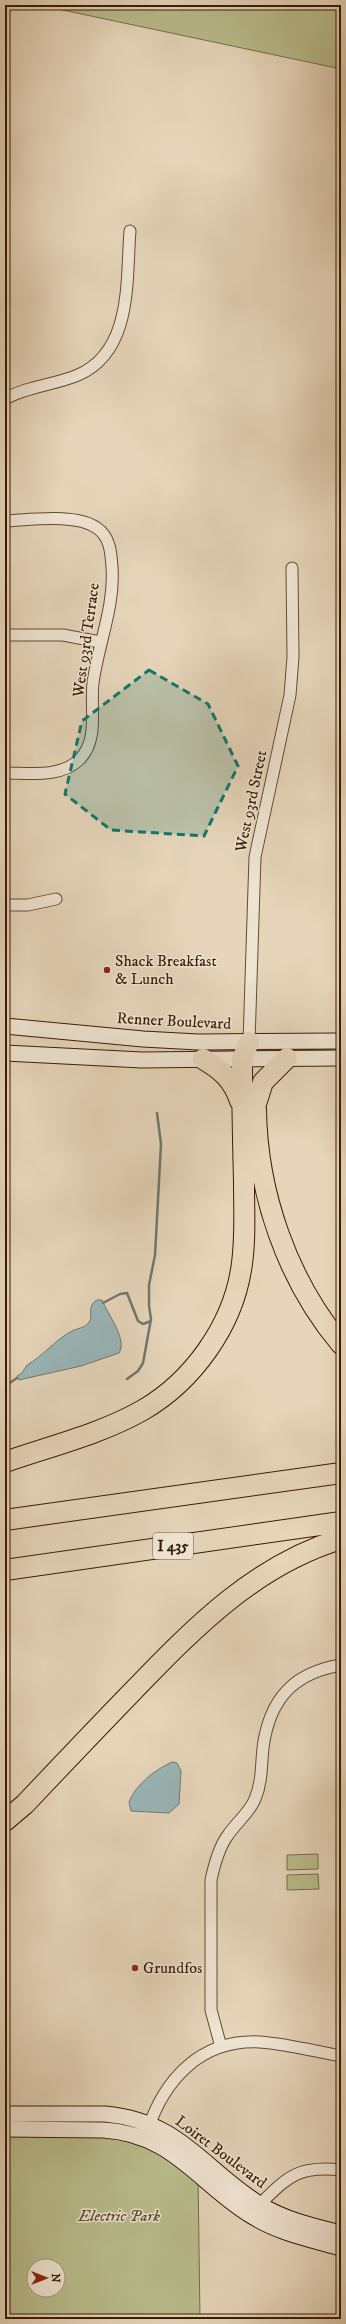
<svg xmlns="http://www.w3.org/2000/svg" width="346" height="2324" viewBox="0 0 346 2324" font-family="'IM FELL DW Pica',serif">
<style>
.green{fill:#b9bc8c;stroke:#786c48;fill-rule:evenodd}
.water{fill:#99b6b8;stroke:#727870}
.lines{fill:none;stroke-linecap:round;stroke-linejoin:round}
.stream{stroke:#727870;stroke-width:2.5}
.street-casing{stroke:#644a32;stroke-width:13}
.secondary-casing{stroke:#381b04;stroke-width:17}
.highway-casing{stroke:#381b04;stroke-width:22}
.street{stroke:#efe4d2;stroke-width:11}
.secondary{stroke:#efe4d2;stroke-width:15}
.highway{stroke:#e6d5ba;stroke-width:20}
.marked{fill:#0f766e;fill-opacity:0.2;stroke:#0f766e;stroke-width:3;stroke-dasharray:8 5;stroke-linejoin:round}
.poi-dot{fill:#8f2418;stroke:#efe4d2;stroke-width:1.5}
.labels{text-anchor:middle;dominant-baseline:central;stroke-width:3;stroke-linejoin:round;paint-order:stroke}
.shield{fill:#efe4d2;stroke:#6f5742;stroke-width:1}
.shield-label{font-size:15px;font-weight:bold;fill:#381b04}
.street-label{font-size:16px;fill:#381b04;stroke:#efe4d2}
.poi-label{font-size:16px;fill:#381b04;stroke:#efe4d2;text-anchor:start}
.park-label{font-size:16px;font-style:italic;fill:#5f4b2d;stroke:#efe4d2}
</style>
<rect width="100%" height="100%" fill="#e6d5ba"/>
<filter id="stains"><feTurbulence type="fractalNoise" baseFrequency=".005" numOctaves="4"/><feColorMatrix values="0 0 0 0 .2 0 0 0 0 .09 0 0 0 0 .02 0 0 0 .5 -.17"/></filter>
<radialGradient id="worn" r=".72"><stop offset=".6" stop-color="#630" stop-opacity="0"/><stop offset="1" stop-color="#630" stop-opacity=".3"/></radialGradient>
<!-- green -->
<path class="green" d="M 39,5 L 341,5 L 341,69 Z
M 318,1854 L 318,1869 L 287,1870 L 287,1855 Z
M 318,1874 L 319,1889 L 287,1890 L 287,1875 Z
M 5,2132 L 132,2135 L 198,2175 L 200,2319 L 5,2319 ZM 34,2266 L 58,2266 L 58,2290 L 34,2290 Z"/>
<!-- water -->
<path class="water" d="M 97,1300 L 102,1300 C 107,1313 128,1340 119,1353 L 81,1366 L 19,1380 L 17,1376 L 22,1373 L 27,1365 C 43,1356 55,1340 72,1331 C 80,1327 87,1329 91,1318 C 90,1312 90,1303 97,1300 Z
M 172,1762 L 177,1763 L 181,1771 L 179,1804 L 169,1813 L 131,1811 L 129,1802 C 136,1784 155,1770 172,1762 Z"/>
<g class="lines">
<!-- stream -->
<path class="stream" d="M 103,1303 L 120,1294 L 127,1293 L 138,1321 L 143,1324 L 151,1321
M 127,1379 L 138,1371 L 143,1363 L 151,1319 L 149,1306 L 149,1285 L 155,1255 L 161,1144 L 157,1113
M 5,1386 L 17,1378"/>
<!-- street casing -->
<g class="street-casing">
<path id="street" d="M 5,399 C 27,386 55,385 78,375 C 133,351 126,280 130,231
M 5,521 C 30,520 76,513 97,528 C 110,537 111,552 112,567 C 115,606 98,645 93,683 C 90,708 99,739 80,759 C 61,778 30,773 5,773
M 5,635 L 63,635 L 100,642
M 5,905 L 28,905 L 56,899
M 249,1042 L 255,857 L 290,695 L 293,657 L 292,568
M 221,2047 L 211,2010 L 211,1880 C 214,1866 219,1847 228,1835 C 236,1823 250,1812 255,1799 C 264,1778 260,1757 265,1736 C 274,1693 299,1672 341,1665
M 147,2132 C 164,2079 201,2039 260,2042 C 287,2044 314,2051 341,2056
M 256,2208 C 286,2179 295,2165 341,2170"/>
</g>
<!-- secondary casing -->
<g class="secondary-casing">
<path id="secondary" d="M 5,1026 L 143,1039 L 198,1042 L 341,1041
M 5,1053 L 142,1060 L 341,1058
M 5,2114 L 105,2114 C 181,2121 203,2169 261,2205 C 286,2220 313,2226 341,2233
M 5,2129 L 103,2130 C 173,2134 197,2182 250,2215 C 278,2233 309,2239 341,2248"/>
</g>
<!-- highway casing -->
<g class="highway-casing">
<path id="highway" d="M 203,1059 C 222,1070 233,1080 240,1101
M 256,1104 L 263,1082 L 287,1058
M 256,1109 C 257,1192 287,1280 341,1344
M 5,1462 C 51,1446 101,1434 143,1410 C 193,1381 232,1326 241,1270 C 246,1241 244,1212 244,1183 C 243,1141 242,1100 242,1059 L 249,1042
M 5,1520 L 341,1473
M 5,1570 L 341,1522
M 5,1821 L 25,1804 C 61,1766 97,1728 134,1690 C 195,1627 255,1565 341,1539"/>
</g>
<!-- street -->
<use href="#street" class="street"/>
<!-- secondary -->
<use href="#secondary" class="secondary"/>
<!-- highway -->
<use href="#highway" class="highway"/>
</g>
<!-- marked area -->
<path class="marked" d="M 149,670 L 208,704 L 238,766 L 204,836 L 111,830 L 65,794 L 82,721 Z"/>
<!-- markers -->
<g class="poi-dot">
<circle cx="107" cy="970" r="4"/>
<circle cx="135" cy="1968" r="4"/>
</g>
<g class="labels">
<!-- shield labels -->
<rect class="shield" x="153" y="1533" width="40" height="26" rx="3"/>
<g class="shield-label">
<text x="173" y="1546">I 435</text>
</g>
<!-- street labels -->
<g class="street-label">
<text transform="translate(86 640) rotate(-82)">West 93rd Terrace</text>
<text transform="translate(251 801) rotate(-78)">West 93rd Street</text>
<text transform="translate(174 1021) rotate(3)">Renner Boulevard</text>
<text transform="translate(221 2152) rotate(37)">Loiret Boulevard</text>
</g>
<!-- poi labels -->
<g class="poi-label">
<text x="115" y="961">Shack Breakfast<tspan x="115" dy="18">&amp; Lunch</tspan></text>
<text x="143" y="1968">Grundfos</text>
</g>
<!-- park labels -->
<g class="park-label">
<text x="119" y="2216">Electric Park</text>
</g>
</g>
<!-- margin -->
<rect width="346" height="2324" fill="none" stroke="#e6d5ba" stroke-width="20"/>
<rect x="6" y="6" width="334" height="2312" fill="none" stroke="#381b04" stroke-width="2"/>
<rect x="10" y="10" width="326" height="2304" fill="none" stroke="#381b04"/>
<!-- north arrow -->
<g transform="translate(46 2278) rotate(90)"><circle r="19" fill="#efe4d2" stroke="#a69480"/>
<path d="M0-3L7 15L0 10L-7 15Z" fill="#8f2418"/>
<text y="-6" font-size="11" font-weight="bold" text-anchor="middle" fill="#381b04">N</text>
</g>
<rect width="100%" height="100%" filter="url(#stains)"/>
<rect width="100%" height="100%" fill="url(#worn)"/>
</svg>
